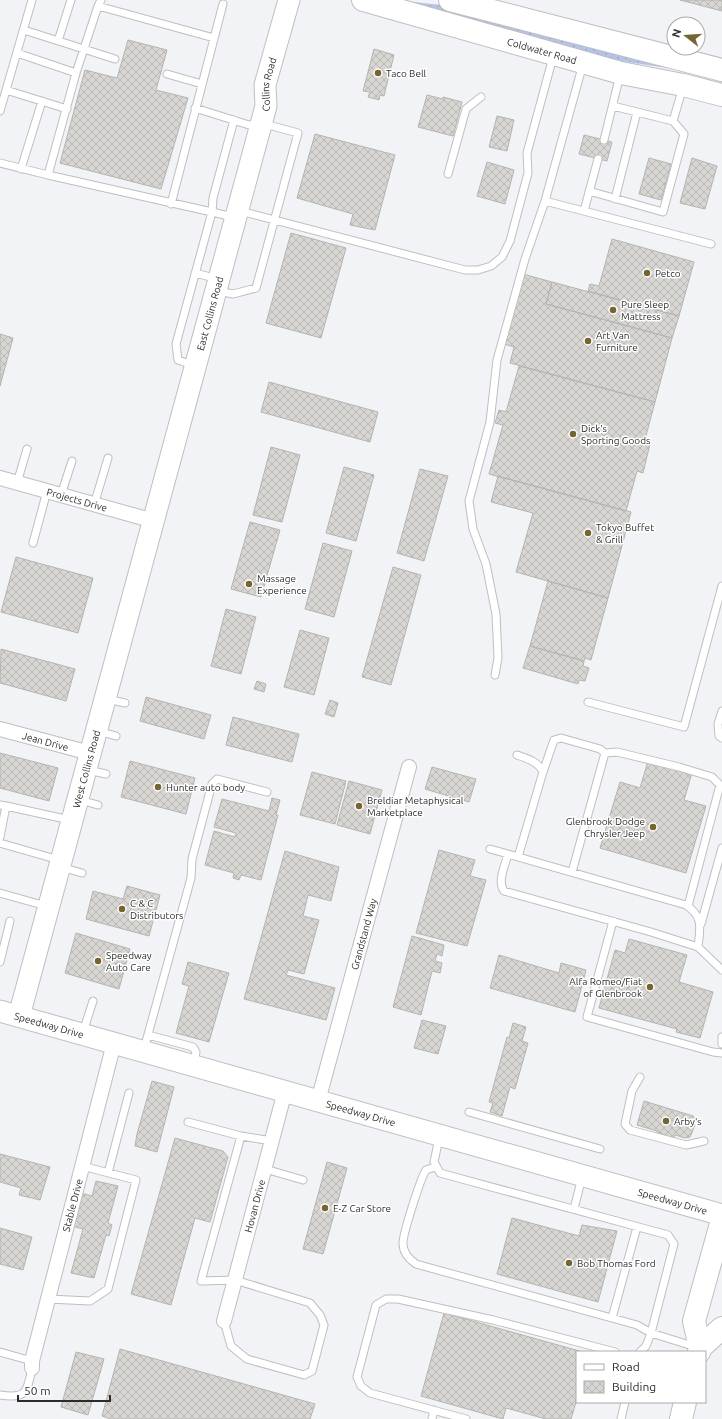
<svg xmlns="http://www.w3.org/2000/svg" width="722" height="1419" viewBox="0 0 722 1419" font-family="Ubuntu,sans-serif">
<style>
.garden{fill:url(#garden-dots)}
.building{fill:url(#building-cross-hatch);stroke:#b4b4b1}
.lines{fill:none;stroke-linecap:round;stroke-linejoin:round}
.lane-casing{stroke:#bebfc1;stroke-width:9}
.street-casing{stroke:#bebfc1;stroke-width:16}
.secondary-casing{stroke:#bebfc1;stroke-width:23}
.primary-casing{stroke:#bebfc1;stroke-width:24}
.highway-casing{stroke:#bebfc1;stroke-width:24}
.lane{stroke:#fff;stroke-width:7}
.street{stroke:#fff;stroke-width:14}
.secondary{stroke:#fff;stroke-width:21}
.primary{stroke:#fff;stroke-width:22}
.highway{stroke:#fff;stroke-width:22}
.poi-dot{fill:#756533;stroke:#fff;stroke-width:1.5}
.labels{text-anchor:middle;dominant-baseline:central;stroke-width:3;stroke-linejoin:round;paint-order:stroke}
.street-label{font-size:10px;fill:#2c2c2d;stroke:#fff}
.poi-label{font-size:10px;fill:#2c2c2d;stroke:#fff;text-anchor:start}
</style>
<defs>
<pattern id="garden-dots" width="8" height="8" patternUnits="userSpaceOnUse"><rect width="8" height="8" fill="#b6c3e8"/><path d="M2 2h.1M6 6h.1" fill="none" stroke="#9da8c7" stroke-width="1.8" stroke-linecap="round"/></pattern>
<pattern id="building-cross-hatch" width="8" height="8" patternUnits="userSpaceOnUse"><rect width="8" height="8" fill="#d7d6d3"/><path d="M0 0l8 8M0 8l8-8" fill="none" stroke="#b9b8b5"/></pattern>
</defs>
<rect width="100%" height="100%" fill="#f2f3f6"/>
<!-- garden -->
<path class="garden" d="M 395,0 L 441,5 L 694,72 L 621,61 L 392,1 Z"/>
<!-- building -->
<path class="building" d="M 680,0 L 722,0 L 722,11 Z
M 128,40 L 167,50 L 156,90 L 188,98 L 161,189 L 60,163 L 85,70 L 117,78 Z
M 374,49 L 394,55 L 384,96 L 380,95 L 379,100 L 368,97 L 370,92 L 363,91 Z
M 427,95 L 443,99 L 443,97 L 462,102 L 453,136 L 418,127 Z
M 497,116 L 514,120 L 507,151 L 489,147 Z
M 315,134 L 395,155 L 375,230 L 350,225 L 353,214 L 297,198 Z
M 584,135 L 612,142 L 607,161 L 579,154 Z
M 649,158 L 671,164 L 661,200 L 639,194 Z
M 692,158 L 717,166 L 705,209 L 680,203 Z
M 487,162 L 514,170 L 505,204 L 477,196 Z
M 291,233 L 346,248 L 321,338 L 266,323 Z
M 612,239 L 694,262 L 679,316 L 588,291 L 590,284 L 599,286 Z
M 523,274 L 552,282 L 546,304 L 672,338 L 655,402 L 510,363 L 514,347 L 504,344 Z
M 552,282 L 679,316 L 672,338 L 546,304 Z
M 0,334 L 13,338 L 0,386 Z
M 519,366 L 655,402 L 644,443 L 650,444 L 643,473 L 637,471 L 626,511 L 489,474 L 503,425 L 495,423 L 499,410 L 506,412 Z
M 269,382 L 378,412 L 370,442 L 261,412 Z
M 271,447 L 300,455 L 282,522 L 253,515 Z
M 344,467 L 374,475 L 356,541 L 326,533 Z
M 420,469 L 448,476 L 424,561 L 397,553 Z
M 498,476 L 631,512 L 608,598 L 516,572 L 533,513 L 491,502 Z
M 250,522 L 280,530 L 261,597 L 231,589 Z
M 323,543 L 352,551 L 334,617 L 305,609 Z
M 16,557 L 93,578 L 78,633 L 1,612 Z
M 393,567 L 421,575 L 391,685 L 362,677 Z
M 548,581 L 608,598 L 591,660 L 585,658 L 584,661 L 530,646 Z
M 226,609 L 256,617 L 241,674 L 211,666 Z
M 300,630 L 329,638 L 314,695 L 284,687 Z
M 530,646 L 584,661 L 583,666 L 589,668 L 585,681 L 579,680 L 578,684 L 523,668 Z
M 1,649 L 75,669 L 66,701 L 0,683 Z
M 257,681 L 266,684 L 264,692 L 254,689 Z
M 146,697 L 211,715 L 204,739 L 140,721 Z
M 330,700 L 338,703 L 334,717 L 325,714 Z
M 233,717 L 299,734 L 292,762 L 226,745 Z
M 0,753 L 58,768 L 49,801 L 0,788 Z
M 130,761 L 195,778 L 186,814 L 121,797 Z
M 648,761 L 692,773 L 684,800 L 706,806 L 686,873 L 600,848 L 620,782 L 640,788 Z
M 432,767 L 476,779 L 469,802 L 425,789 Z
M 312,772 L 346,781 L 335,824 L 300,815 Z
M 349,781 L 382,790 L 370,834 L 337,825 Z
M 272,798 L 280,800 L 276,815 L 278,815 L 261,880 L 241,875 L 239,880 L 233,878 L 234,873 L 205,865 L 214,831 L 235,837 L 236,833 L 214,827 L 222,799 L 269,811 Z
M 439,850 L 475,860 L 470,876 L 486,880 L 467,946 L 416,933 Z
M 285,851 L 339,867 L 331,901 L 308,895 L 303,916 L 319,920 L 304,974 L 288,970 L 286,975 L 335,988 L 326,1020 L 244,999 Z
M 127,886 L 160,895 L 149,936 L 86,919 L 93,891 L 123,899 Z
M 76,933 L 130,949 L 119,989 L 65,973 Z
M 412,936 L 444,945 L 442,956 L 437,954 L 435,961 L 442,963 L 440,973 L 432,971 L 421,1015 L 393,1007 Z
M 629,939 L 687,955 L 679,982 L 713,992 L 700,1038 L 676,1032 L 677,1029 L 599,1008 L 615,950 L 625,953 Z
M 499,955 L 559,973 L 561,963 L 586,970 L 575,1012 L 490,988 Z
M 188,962 L 229,973 L 209,1042 L 176,1033 L 189,986 L 182,984 Z
M 422,1020 L 446,1026 L 438,1054 L 414,1048 Z
M 513,1023 L 526,1027 L 522,1041 L 528,1043 L 515,1089 L 510,1087 L 502,1116 L 490,1112 L 493,1103 L 489,1102 L 507,1037 L 509,1038 Z
M 152,1081 L 174,1087 L 157,1152 L 135,1146 L 137,1134 Z
M 644,1101 L 693,1116 L 695,1118 L 693,1124 L 695,1125 L 690,1137 L 685,1138 L 675,1135 L 674,1139 L 664,1136 L 665,1135 L 657,1132 L 657,1131 L 637,1125 Z
M 175,1138 L 223,1151 L 228,1157 L 210,1222 L 195,1218 L 171,1305 L 131,1294 Z
M 0,1154 L 50,1167 L 40,1200 L 19,1195 L 21,1188 L 0,1182 Z
M 327,1162 L 347,1168 L 323,1254 L 303,1249 Z
M 96,1181 L 118,1186 L 108,1223 L 112,1225 L 109,1236 L 106,1235 L 94,1278 L 71,1273 L 83,1229 L 72,1226 L 81,1193 L 92,1196 Z
M 512,1218 L 579,1236 L 582,1225 L 617,1231 L 598,1302 L 497,1274 Z
M 0,1228 L 32,1237 L 23,1270 L 0,1264 Z
M 444,1313 L 583,1352 L 577,1352 L 577,1399 L 571,1419 L 546,1419 L 506,1408 L 503,1419 L 421,1396 Z
M 120,1349 L 315,1404 L 310,1419 L 111,1419 L 102,1416 Z
M 76,1352 L 104,1359 L 88,1415 L 61,1407 Z"/>
<g class="lines">
<!-- lane casing -->
<g class="lane-casing">
<path id="lane" d="M 101,0 L 98,6 L 214,38
M 98,6 L 76,73 L 48,175 L 212,212 L 176,344 L 178,360 L 195,366
M 24,30 L 115,59
M 58,41 L 71,0
M 17,53 L 76,73
M 167,74 L 202,84
M 6,90 L 67,109
M 613,106 L 673,121 L 683,87
M 195,108 L 249,125 L 261,123 L 298,133 L 256,288 L 233,294 L 218,291
M 0,111 L 32,0
M 604,140 L 620,75
M 0,163 L 48,175
M 21,169 L 42,101
M 448,174 L 466,109 L 481,97
M 589,191 L 663,212 L 684,134 L 673,121
M 615,199 L 637,112
M 545,201 L 711,244
M 171,204 L 223,4
M 240,211 L 465,270 L 478,270 L 491,266 L 502,257 L 510,241 L 528,173 L 527,153 L 553,57
M 584,211 L 598,159
M 233,217 L 212,212 L 213,198 L 234,120
M 195,273 L 218,279
M 17,483 L 27,449
M 61,495 L 72,461
M 94,505 L 108,458
M 33,543 L 47,491
M 495,675 L 498,658 L 496,614 L 486,564 L 473,529 L 469,501 L 490,422 L 497,360 L 525,259 L 545,201 L 583,64
M 107,699 L 125,703
M 588,702 L 684,727 L 722,586
M 722,711 L 718,724 L 719,736 L 722,738
M 98,731 L 116,736
M 605,753 L 617,752 L 679,767 L 712,777 L 722,787
M 517,755 C 526,758 539,762 543,772 L 518,857
M 88,770 L 106,774
M 543,772 L 554,740 L 561,738 L 600,749 L 605,753 L 572,872
M 80,800 L 98,805
M 0,805 L 6,806 L 0,837
M 6,806 L 70,820
M 0,843 L 59,860
M 490,849 L 508,854
M 61,867 L 82,873
M 0,893 L 46,906
M 688,906 L 720,785
M 613,921 L 587,1017 L 713,1052 L 722,1053
M 701,924 L 722,848
M 698,947 C 700,928 704,917 686,905 L 508,854 C 505,866 497,881 504,891 L 651,932 L 698,947 L 722,970
M 0,962 L 10,921
M 83,1032 L 93,1001
M 148,1035 L 193,1047 L 196,1052 L 194,1063
M 722,1037 L 722,1044
M 144,1049 L 191,878 L 192,859 L 212,784 L 217,779 L 267,792
M 640,1077 L 632,1091 L 625,1124 L 630,1130 L 686,1145 L 704,1141
M 469,1112 L 600,1149
M 188,1122 L 241,1136 L 272,1141
M 435,1167 L 426,1170 C 421,1177 402,1236 403,1244 C 403,1253 409,1259 416,1264 L 637,1325 L 651,1333 L 674,1244 L 668,1235 L 440,1173 L 434,1162 L 439,1138
M 265,1169 L 303,1180
M 108,1173 L 129,1093
M 574,1209 L 582,1177
M 48,1299 L 90,1301 L 108,1289 L 136,1180 L 82,1166
M 612,1318 L 637,1227
M 224,1321 L 231,1346 L 247,1359 L 304,1375 L 312,1371 L 324,1325 L 320,1315 L 310,1303 L 235,1280 L 201,1281 L 241,1136
M 0,1352 L 32,1361
M 640,1352 L 646,1346 L 651,1333 L 696,1347
M 0,1395 C 27,1399 27,1392 32,1368
M 432,1419 L 434,1410
M 466,1419 L 370,1393 L 361,1386 L 357,1377 L 376,1305 L 386,1299 L 398,1299 L 493,1320 L 615,1352
M 621,1419 L 625,1402"/>
</g>
<!-- street casing -->
<g class="street-casing">
<g id="street">
<path id="s1" d="M 0,478 L 154,521"/>
<path id="s2" d="M 0,729 L 90,753"/>
<path id="s3" d="M 318,1101 L 409,767"/>
<path id="s4" d="M 224,1321 L 285,1091"/>
<path id="s5" d="M 32,1368 L 32,1361 L 114,1043"/>
</g>
</g>
<!-- secondary casing -->
<g class="secondary-casing">
<g id="secondary">
<path id="s6" d="M 0,1011 L 722,1215"/>
<path id="s7" d="M 19,1016 L 266,106 L 265,85 L 289,0"/>
</g>
</g>
<!-- primary casing -->
<g class="primary-casing">
<g id="primary">
<path id="s8" d="M 363,0 L 621,73 L 683,85 L 722,95"/>
<path d="M 450,0 L 722,70"/>
</g>
</g>
<!-- highway casing -->
<g class="highway-casing">
<path id="highway" d="M 700,1348 L 722,1328
M 699,1352 L 700,1348 L 694,1321 L 722,1220
M 681,1419 L 685,1402"/>
</g>
<!-- lane -->
<use href="#lane" class="lane"/>
<!-- street -->
<use href="#street" class="street"/>
<!-- secondary -->
<use href="#secondary" class="secondary"/>
<!-- primary -->
<use href="#primary" class="primary"/>
<!-- highway -->
<use href="#highway" class="highway"/>
</g>
<!-- markers -->
<g class="poi-dot">
<circle cx="378" cy="73" r="4"/>
<circle cx="647" cy="273" r="4"/>
<circle cx="613" cy="310" r="4"/>
<circle cx="588" cy="341" r="4"/>
<circle cx="573" cy="434" r="4"/>
<circle cx="588" cy="533" r="4"/>
<circle cx="249" cy="584" r="4"/>
<circle cx="158" cy="787" r="4"/>
<circle cx="359" cy="806" r="4"/>
<circle cx="653" cy="827" r="4"/>
<circle cx="122" cy="909" r="4"/>
<circle cx="98" cy="961" r="4"/>
<circle cx="650" cy="987" r="4"/>
<circle cx="666" cy="1121" r="4"/>
<circle cx="325" cy="1208" r="4"/>
<circle cx="569" cy="1263" r="4"/>
</g>
<g class="labels">
<!-- street labels -->
<g class="street-label">
<text stroke="none"><textPath href="#s8" startOffset="186">Coldwater Road</textPath></text>
<text stroke="none"><textPath href="#s7" startOffset="965">Collins Road</textPath></text>
<text stroke="none"><textPath href="#s7" startOffset="728">East Collins Road</textPath></text>
<text stroke="none"><textPath href="#s1" startOffset="80">Projects Drive</textPath></text>
<text stroke="none"><textPath href="#s2" startOffset="47">Jean Drive</textPath></text>
<text stroke="none"><textPath href="#s7" startOffset="256">West Collins Road</textPath></text>
<text stroke="none"><textPath href="#s3" startOffset="173">Grandstand Way</textPath></text>
<text stroke="none"><textPath href="#s6" startOffset="51">Speedway Drive</textPath></text>
<text stroke="none"><textPath href="#s6" startOffset="375">Speedway Drive</textPath></text>
<text stroke="none"><textPath href="#s6" startOffset="699">Speedway Drive</textPath></text>
<text stroke="none"><textPath href="#s5" startOffset="168">Stable Drive</textPath></text>
<text stroke="none"><textPath href="#s4" startOffset="119">Hovan Drive</textPath></text>
</g>
<!-- poi labels -->
<g class="poi-label">
<text x="386" y="73">Taco Bell</text>
<text x="655" y="273">Petco</text>
<text x="621" y="304">Pure Sleep<tspan x="621" dy="12">Mattress</tspan></text>
<text x="596" y="335">Art Van<tspan x="596" dy="12">Furniture</tspan></text>
<text x="581" y="428">Dick's<tspan x="581" dy="12">Sporting Goods</tspan></text>
<text x="596" y="527">Tokyo Buffet<tspan x="596" dy="12">&amp; Grill</tspan></text>
<text x="257" y="578">Massage<tspan x="257" dy="12">Experience</tspan></text>
<text x="166" y="787">Hunter auto body</text>
<text x="367" y="800">Breldiar Metaphysical<tspan x="367" dy="12">Marketplace</tspan></text>
<text x="645" y="821" text-anchor="end">Glenbrook Dodge<tspan x="645" dy="12">Chrysler Jeep</tspan></text>
<text x="130" y="903">C &amp; C<tspan x="130" dy="12">Distributors</tspan></text>
<text x="106" y="955">Speedway<tspan x="106" dy="12">Auto Care</tspan></text>
<text x="642" y="981" text-anchor="end">Alfa Romeo/Fiat<tspan x="642" dy="12">of Glenbrook</tspan></text>
<text x="674" y="1121">Arby's</text>
<text x="333" y="1208">E-Z Car Store</text>
<text x="577" y="1263">Bob Thomas Ford</text>
</g>
</g>
<!-- legend -->
<rect x="576" y="1351" width="130" height="52" fill="#ffffff" stroke="#ababab"/>
<rect x="584" y="1364" width="20" height="6" fill="#ffffff" stroke="#ababab"/>
<text x="612" y="1371" font-size="12" fill="#2c2c2d">Road</text>
<rect x="584" y="1381" width="20" height="12" fill="url(#building-cross-hatch)" stroke="#ababab"/>
<text x="612" y="1391" font-size="12" fill="#2c2c2d">Building</text>
<!-- north arrow -->
<g transform="translate(686 36) rotate(287)"><circle r="19" fill="#ffffff" stroke="#ababab"/>
<path d="M0-3L7 15L0 10L-7 15Z" fill="#756533"/>
<text y="-6" font-size="11" font-weight="bold" text-anchor="middle" fill="#2c2c2d">N</text>
</g>
<!-- scale -->
<path d="M18 1395v6h92v-6" fill="none" stroke="#2c2c2d" stroke-width="2"/>
<text x="24" y="1395" font-size="12" fill="#2c2c2d" stroke="#ffffff" stroke-width="3" paint-order="stroke">50 m</text>
</svg>
